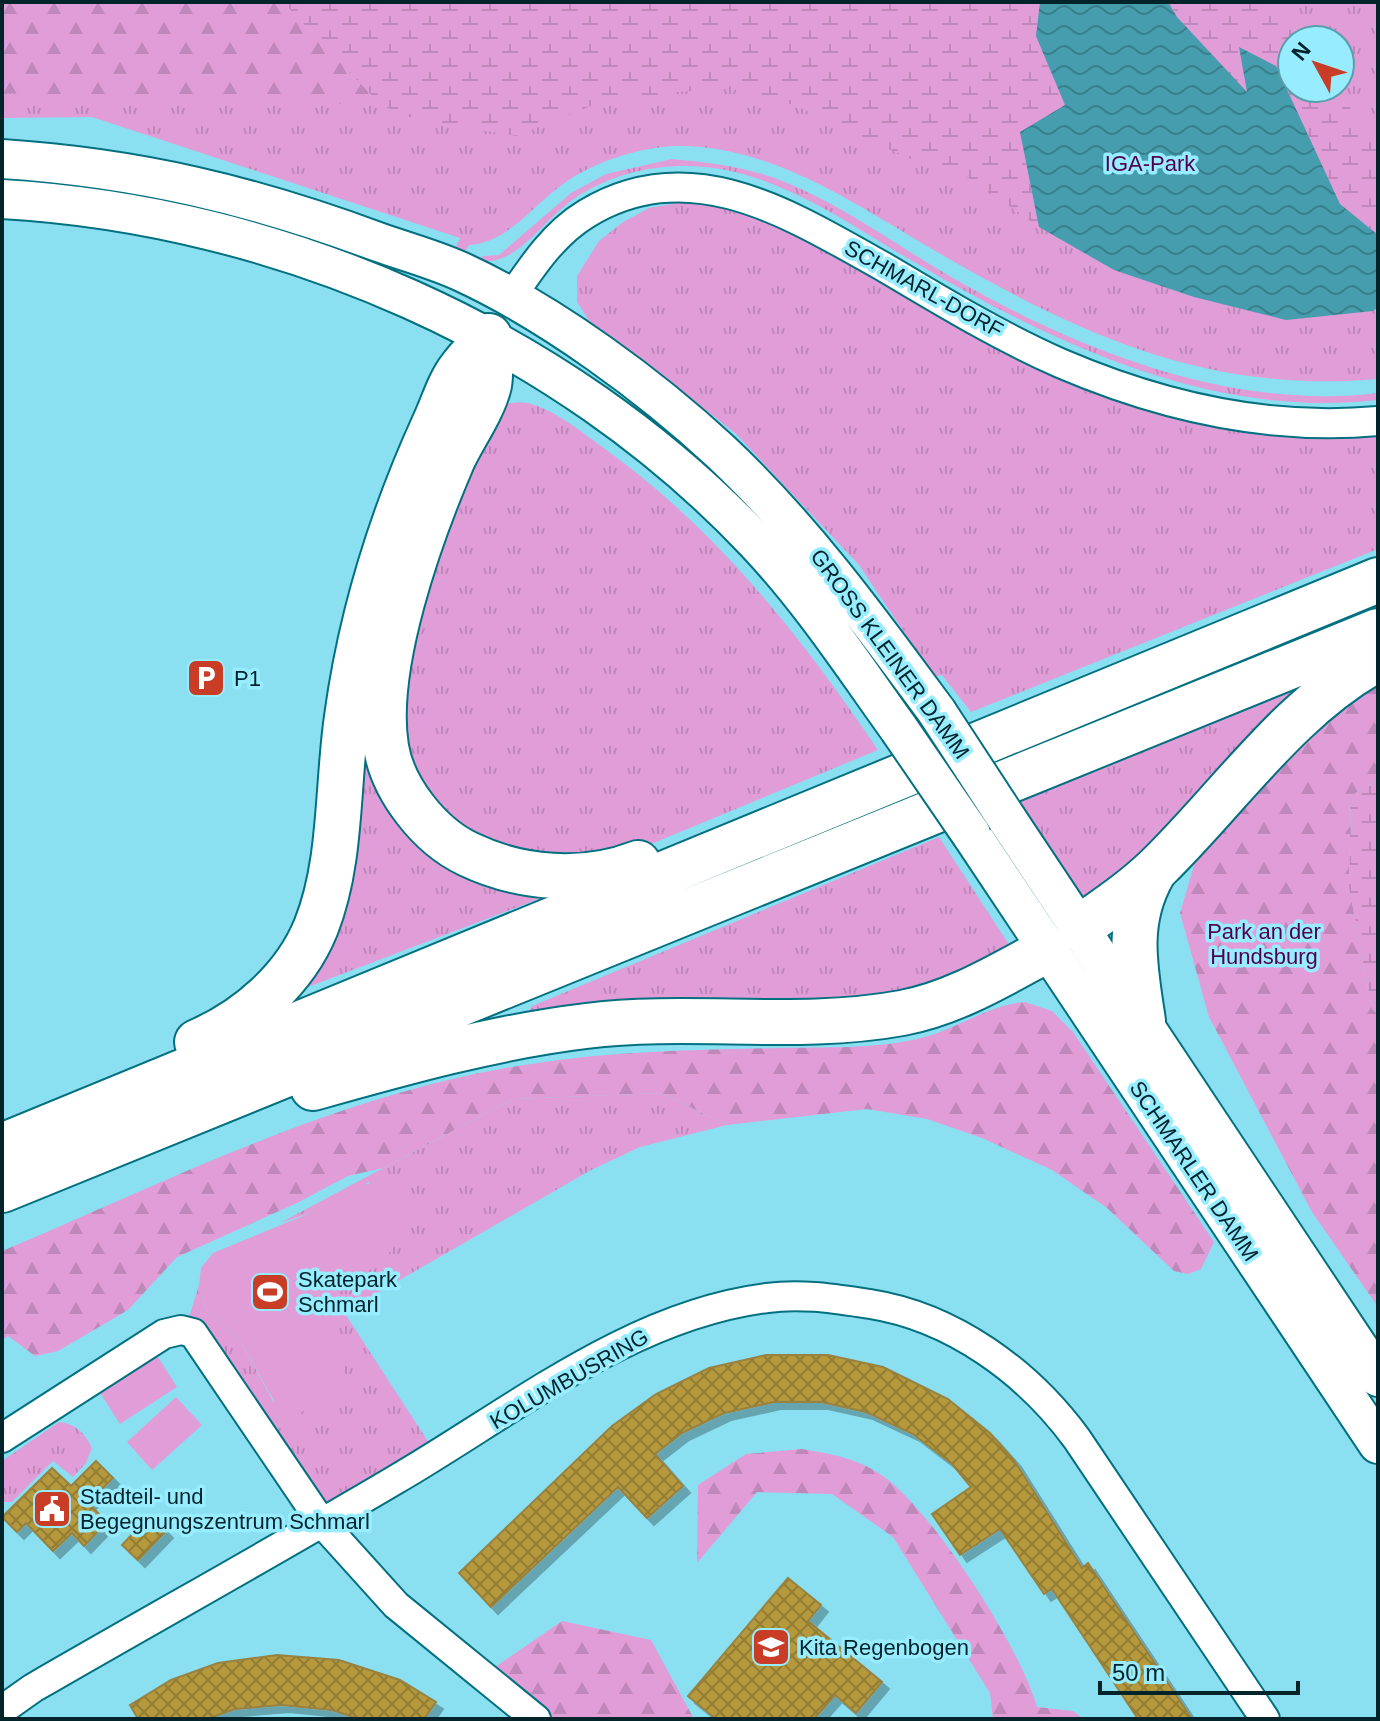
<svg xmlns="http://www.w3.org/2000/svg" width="1380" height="1721" viewBox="0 0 1380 1721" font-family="Arial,sans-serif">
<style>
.grass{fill:url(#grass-tufts);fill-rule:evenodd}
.forest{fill:url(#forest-firs)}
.wetland{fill:url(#wetland-marsh)}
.pitch{fill:#e19dd8}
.water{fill:url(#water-waves)}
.building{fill:url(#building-cross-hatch);stroke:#978243;stroke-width:2;filter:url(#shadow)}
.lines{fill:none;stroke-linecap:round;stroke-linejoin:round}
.street-casing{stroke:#037080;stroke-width:32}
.secondary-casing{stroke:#037080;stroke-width:42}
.highway-casing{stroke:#037080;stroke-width:48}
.street{stroke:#fff;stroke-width:28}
.secondary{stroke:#fff;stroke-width:38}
.highway{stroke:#fff;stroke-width:44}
.secondary-bridge-casing{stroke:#037080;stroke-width:42;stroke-linecap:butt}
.secondary-bridge{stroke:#fff;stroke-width:38}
.labels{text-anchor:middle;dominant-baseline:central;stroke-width:7;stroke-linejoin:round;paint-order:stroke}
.park-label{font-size:22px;fill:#52004c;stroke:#97edff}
.street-label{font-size:22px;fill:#00242a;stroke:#97edff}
.poi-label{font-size:22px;fill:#00242a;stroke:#97edff;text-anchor:start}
</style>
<defs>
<pattern id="grass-tufts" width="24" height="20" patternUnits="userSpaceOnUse" patternTransform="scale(2)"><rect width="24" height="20" fill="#e19dd8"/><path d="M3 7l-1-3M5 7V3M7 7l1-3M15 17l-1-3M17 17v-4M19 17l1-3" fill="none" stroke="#bf87ba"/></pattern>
<pattern id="forest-firs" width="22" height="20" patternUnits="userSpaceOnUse" patternTransform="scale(2)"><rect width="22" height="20" fill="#e19dd8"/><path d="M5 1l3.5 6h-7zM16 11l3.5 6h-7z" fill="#bf87ba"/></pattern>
<pattern id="wetland-marsh" width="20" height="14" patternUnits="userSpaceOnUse" patternTransform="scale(2)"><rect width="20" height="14" fill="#e19dd8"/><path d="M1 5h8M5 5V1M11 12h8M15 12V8" fill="none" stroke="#bf87ba"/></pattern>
<pattern id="water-waves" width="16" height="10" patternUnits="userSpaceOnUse" patternTransform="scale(2)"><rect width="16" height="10" fill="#459dad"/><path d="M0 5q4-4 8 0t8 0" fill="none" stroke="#37808d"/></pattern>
<pattern id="building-cross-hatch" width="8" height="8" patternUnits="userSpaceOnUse" patternTransform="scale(2)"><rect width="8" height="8" fill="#b6993c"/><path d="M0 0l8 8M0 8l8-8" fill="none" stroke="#927d33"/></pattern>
<filter id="shadow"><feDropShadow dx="7" dy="7" stdDeviation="0" flood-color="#0004"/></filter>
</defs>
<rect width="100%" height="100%" fill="#8ae0f1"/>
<!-- grass -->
<path class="grass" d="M 2,2 L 1378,2 L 1378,379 C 1209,394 1080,335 937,252 C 858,206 773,145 677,146 C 639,147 593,162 563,184 C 532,206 509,242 469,245 L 462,256 L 453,253 L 460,238 L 92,117 L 2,118 ZM 1292,40 L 1340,40 L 1340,88 L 1292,88 Z
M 672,159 C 703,162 732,165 762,174 C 830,195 892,243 953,278 C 1078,350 1231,411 1378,393 L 1378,400 C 1215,419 1058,346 921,266 C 858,230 798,185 726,170 C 675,160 618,169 575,198 C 543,219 519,266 478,261 L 483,256 L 499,255 L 571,193 L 606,174 Z
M 683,202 L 740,206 L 774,218 L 1044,367 L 1378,432 L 1378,549 L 971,712 L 942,675 L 934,677 L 859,565 L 811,514 L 736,434 L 663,376 L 595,330 L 577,302 L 577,276 L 599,241 L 623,222 L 649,208 Z
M 498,402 C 509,405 518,401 528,403 C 555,410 579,430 601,446 C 715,527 800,635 878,750 L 627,854 L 528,862 L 451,824 L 421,787 L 404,741 L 401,682 L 456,491 Z
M 431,477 L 388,790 L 547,896 L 287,995 L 360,709 Z
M 1337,669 L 1139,868 L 1084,900 L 1060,870 L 1020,801 Z
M 939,837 L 1012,949 L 915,996 L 534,1016 L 529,1011 L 532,1006 Z
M 661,1093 L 727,1125 L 640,1147 L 591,1170 L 344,1312 L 431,1446 L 325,1507 L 187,1324 L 199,1285 L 206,1310 L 239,1338 L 274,1403 L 317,1307 L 368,1272 L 369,1182 L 310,1213 L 280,1223 L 513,1099 Z
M 59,1422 C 76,1424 85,1433 92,1448 L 86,1463 L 73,1477 L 53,1461 L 12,1502 L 3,1502 L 2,1461 Z"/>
<!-- forest -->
<path class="forest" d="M 2,2 L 283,2 L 381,105 L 2,93 Z
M 1378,674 L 1378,780 L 1351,796 L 1349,886 L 1372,1009 L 1378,1014 L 1378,1307 L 1312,1212 L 1209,1017 L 1180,913 L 1195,862 L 1275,762 Z
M 1025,1002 L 1052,1011 L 1073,1032 L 1214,1242 L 1201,1269 L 1188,1274 L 1174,1271 L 1107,1208 L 1052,1170 L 982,1138 L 927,1119 L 867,1109 L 727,1125 L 661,1093 L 513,1099 L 383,1168 L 348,1176 L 297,1203 L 177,1257 L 128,1310 L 58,1351 L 35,1356 L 8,1336 L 2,1340 L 2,1251 C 176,1178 342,1092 531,1064 C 613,1051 695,1050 778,1048 C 824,1047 873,1049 917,1039 C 954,1031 988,1005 1025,1002 Z
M 802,1449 C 833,1454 861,1459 887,1479 C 937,1518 1020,1647 1037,1707 L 1073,1711 L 1084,1719 L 993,1719 L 990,1693 L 893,1537 L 832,1494 L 757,1492 L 697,1563 L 698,1485 L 746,1454 Z
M 562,1621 L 651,1640 L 694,1719 L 536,1719 L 482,1676 Z"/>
<!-- wetland -->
<path class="wetland" d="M 283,2 L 1040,2 L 1036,36 L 1065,105 L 1020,133 L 1039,227 L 969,178 L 913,160 L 794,105 L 731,89 L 677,92 L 598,103 L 517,136 L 414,119 L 381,105 Z
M 1168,2 L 1271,2 L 1299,40 L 1292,40 L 1292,88 L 1335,88 L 1378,144 L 1378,235 L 1340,204 L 1276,66 L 1248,94 L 1177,17 Z
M 1378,780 L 1378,1014 L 1372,1009 L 1349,887 L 1351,796 Z"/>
<!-- pitch -->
<path class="pitch" d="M 388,1181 C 457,1222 350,1284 317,1307 L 311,1322 L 353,1385 L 294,1416 L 275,1403 L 239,1338 L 206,1310 L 199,1285 L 201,1268 L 213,1253 L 310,1213 L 354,1186 Z
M 156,1354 L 177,1387 L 120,1424 L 99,1391 Z
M 176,1397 L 202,1425 L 152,1470 L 127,1442 Z"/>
<!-- water -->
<path class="water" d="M 1040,2 L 1168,2 L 1177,17 L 1247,92 L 1239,47 L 1276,66 L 1340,204 L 1378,235 L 1378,307 L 1373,311 L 1286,320 L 1194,297 L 1114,270 L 1039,227 L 1020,132 L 1065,105 L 1036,36 Z"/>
<!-- building -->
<path class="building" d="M 766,1355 L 828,1355 L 883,1367 L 948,1399 L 990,1433 L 1014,1460 L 1082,1568 L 1088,1563 L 1192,1719 L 1138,1719 L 1052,1589 L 1044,1594 L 1000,1529 L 960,1555 L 932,1514 L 971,1487 L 952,1464 L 913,1434 L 866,1412 L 821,1402 L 774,1402 L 724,1413 L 682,1433 L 655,1454 L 683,1486 L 647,1518 L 618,1487 L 491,1607 L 459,1573 L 612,1426 L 656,1394 L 709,1368 Z
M 96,1461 L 113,1478 L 88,1503 L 107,1522 L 84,1546 L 72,1533 L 53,1551 L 26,1523 L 17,1532 L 2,1517 L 52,1468 L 71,1486 Z
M 150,1515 L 166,1531 L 138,1560 L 122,1545 Z
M 788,1578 L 821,1605 L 808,1621 L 882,1682 L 856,1713 L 835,1695 L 814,1719 L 716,1719 L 688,1696 Z
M 277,1655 L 339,1660 L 400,1680 L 436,1702 L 424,1719 L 359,1719 L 332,1710 L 282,1705 L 235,1709 L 207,1719 L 138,1719 L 130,1705 L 171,1680 L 218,1663 Z"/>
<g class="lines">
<!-- street casing -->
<g class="street-casing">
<path id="street" d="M 510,299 C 531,268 553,234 586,214 C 691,150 791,215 884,267 C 941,301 999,336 1060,363 C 1160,406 1268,431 1378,421
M 2,1438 L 164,1334 L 181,1330 L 193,1333 L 322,1523 L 396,1605 L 536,1719
M 2,1710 L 33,1688 C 154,1618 275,1551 395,1480 C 512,1412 630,1315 767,1298 C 802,1293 836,1299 870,1304 C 953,1317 1028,1372 1077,1439 L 1265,1719"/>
</g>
<!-- secondary casing -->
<g class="secondary-casing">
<path id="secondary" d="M 2,159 C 138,168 251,195 378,242 C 406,252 437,260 464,273 C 552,314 650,386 721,452 C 804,530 870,621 937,712
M 2,199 C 281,215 562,337 755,541 C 810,599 853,665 899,729
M 1007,819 L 1378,1377
M 971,834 L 1378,1444"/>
</g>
<!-- highway casing -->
<g class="highway-casing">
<path id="highway" d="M 489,336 C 489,351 492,370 489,385 C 483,410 463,437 452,461 C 420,536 373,666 386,747 C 393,790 430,836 468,854 C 520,879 584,884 638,863
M 1079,928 C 1106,909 1133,891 1157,868 C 1228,799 1289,707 1378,659
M 1143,1021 C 1135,968 1125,922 1153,873
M 197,1042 C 248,1020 295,979 316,927 C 342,862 337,785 347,717 C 361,615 392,516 435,422 C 443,405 449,383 461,368 C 469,357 480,347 489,336
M 313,1088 C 402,1063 494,1037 586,1026 C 691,1013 798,1032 902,1013 C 955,1003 1000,975 1047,950
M 2,1146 L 1378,580
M 2,1190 L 1378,631"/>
</g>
<!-- street -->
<use href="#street" class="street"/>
<!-- secondary -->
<use href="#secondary" class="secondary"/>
<!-- highway -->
<use href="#highway" class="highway"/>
<!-- secondary-bridge casing -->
<g class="secondary-bridge-casing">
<path id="secondary-bridge" d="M 937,712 L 1007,819
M 899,729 L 971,834"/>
</g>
<!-- secondary-bridge -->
<use href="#secondary-bridge" class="secondary-bridge"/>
</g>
<!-- icons -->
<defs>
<g id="parking-square" transform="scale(2)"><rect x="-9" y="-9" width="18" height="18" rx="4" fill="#c93d27" stroke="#97edff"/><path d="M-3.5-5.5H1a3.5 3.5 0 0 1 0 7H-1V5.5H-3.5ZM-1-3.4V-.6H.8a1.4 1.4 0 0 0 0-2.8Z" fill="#fff"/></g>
<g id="stadium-square" transform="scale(2)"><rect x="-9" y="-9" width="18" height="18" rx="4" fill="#c93d27" stroke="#97edff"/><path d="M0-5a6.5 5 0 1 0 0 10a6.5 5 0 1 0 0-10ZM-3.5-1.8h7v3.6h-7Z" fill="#fff"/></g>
<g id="civic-square" transform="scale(2)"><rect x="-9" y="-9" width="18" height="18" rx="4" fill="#c93d27" stroke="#97edff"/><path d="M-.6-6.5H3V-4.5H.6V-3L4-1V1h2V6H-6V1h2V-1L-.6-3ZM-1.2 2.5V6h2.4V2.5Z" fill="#fff"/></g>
<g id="school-square" transform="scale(2)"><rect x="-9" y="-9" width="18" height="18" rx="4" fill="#c93d27" stroke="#97edff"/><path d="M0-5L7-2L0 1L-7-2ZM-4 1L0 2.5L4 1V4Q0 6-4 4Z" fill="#fff"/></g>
</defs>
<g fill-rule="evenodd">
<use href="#parking-square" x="206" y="678"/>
<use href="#stadium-square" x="270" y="1292"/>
<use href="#civic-square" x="52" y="1509"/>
<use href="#school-square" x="771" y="1647"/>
</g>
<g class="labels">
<!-- park labels -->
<g class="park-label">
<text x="1150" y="163">IGA-Park</text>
<text x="1264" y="931">Park an der<tspan x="1264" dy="25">Hundsburg</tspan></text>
</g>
<!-- street labels -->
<g class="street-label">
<text transform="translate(924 289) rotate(29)">SCHMARL-DORF</text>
<text transform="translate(890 654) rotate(54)">GROSS KLEINER DAMM</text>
<text transform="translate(1194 1171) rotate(56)">SCHMARLER DAMM</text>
<text transform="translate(569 1379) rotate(-30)">KOLUMBUSRING</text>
</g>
<!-- poi labels -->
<g class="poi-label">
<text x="234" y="678">P1</text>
<text x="298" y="1279">Skatepark<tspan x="298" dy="25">Schmarl</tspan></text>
<text x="80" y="1496">Stadteil- und<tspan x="80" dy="25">Begegnungszentrum Schmarl</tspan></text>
<text x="799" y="1647">Kita Regenbogen</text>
</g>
</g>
<!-- border -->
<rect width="1380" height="1721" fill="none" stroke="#00242a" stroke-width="8"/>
<!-- north arrow -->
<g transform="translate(1316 64) rotate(310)"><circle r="38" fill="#97edff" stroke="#5b9daa" stroke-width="2"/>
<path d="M0-6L14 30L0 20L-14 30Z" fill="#c93d27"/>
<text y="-12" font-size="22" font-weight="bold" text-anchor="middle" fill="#00242a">N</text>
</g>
<!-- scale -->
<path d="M1100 1681v12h198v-12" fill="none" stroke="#00242a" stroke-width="4"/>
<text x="1112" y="1681" font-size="24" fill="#00242a" stroke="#97edff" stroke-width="6" paint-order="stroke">50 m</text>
</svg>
